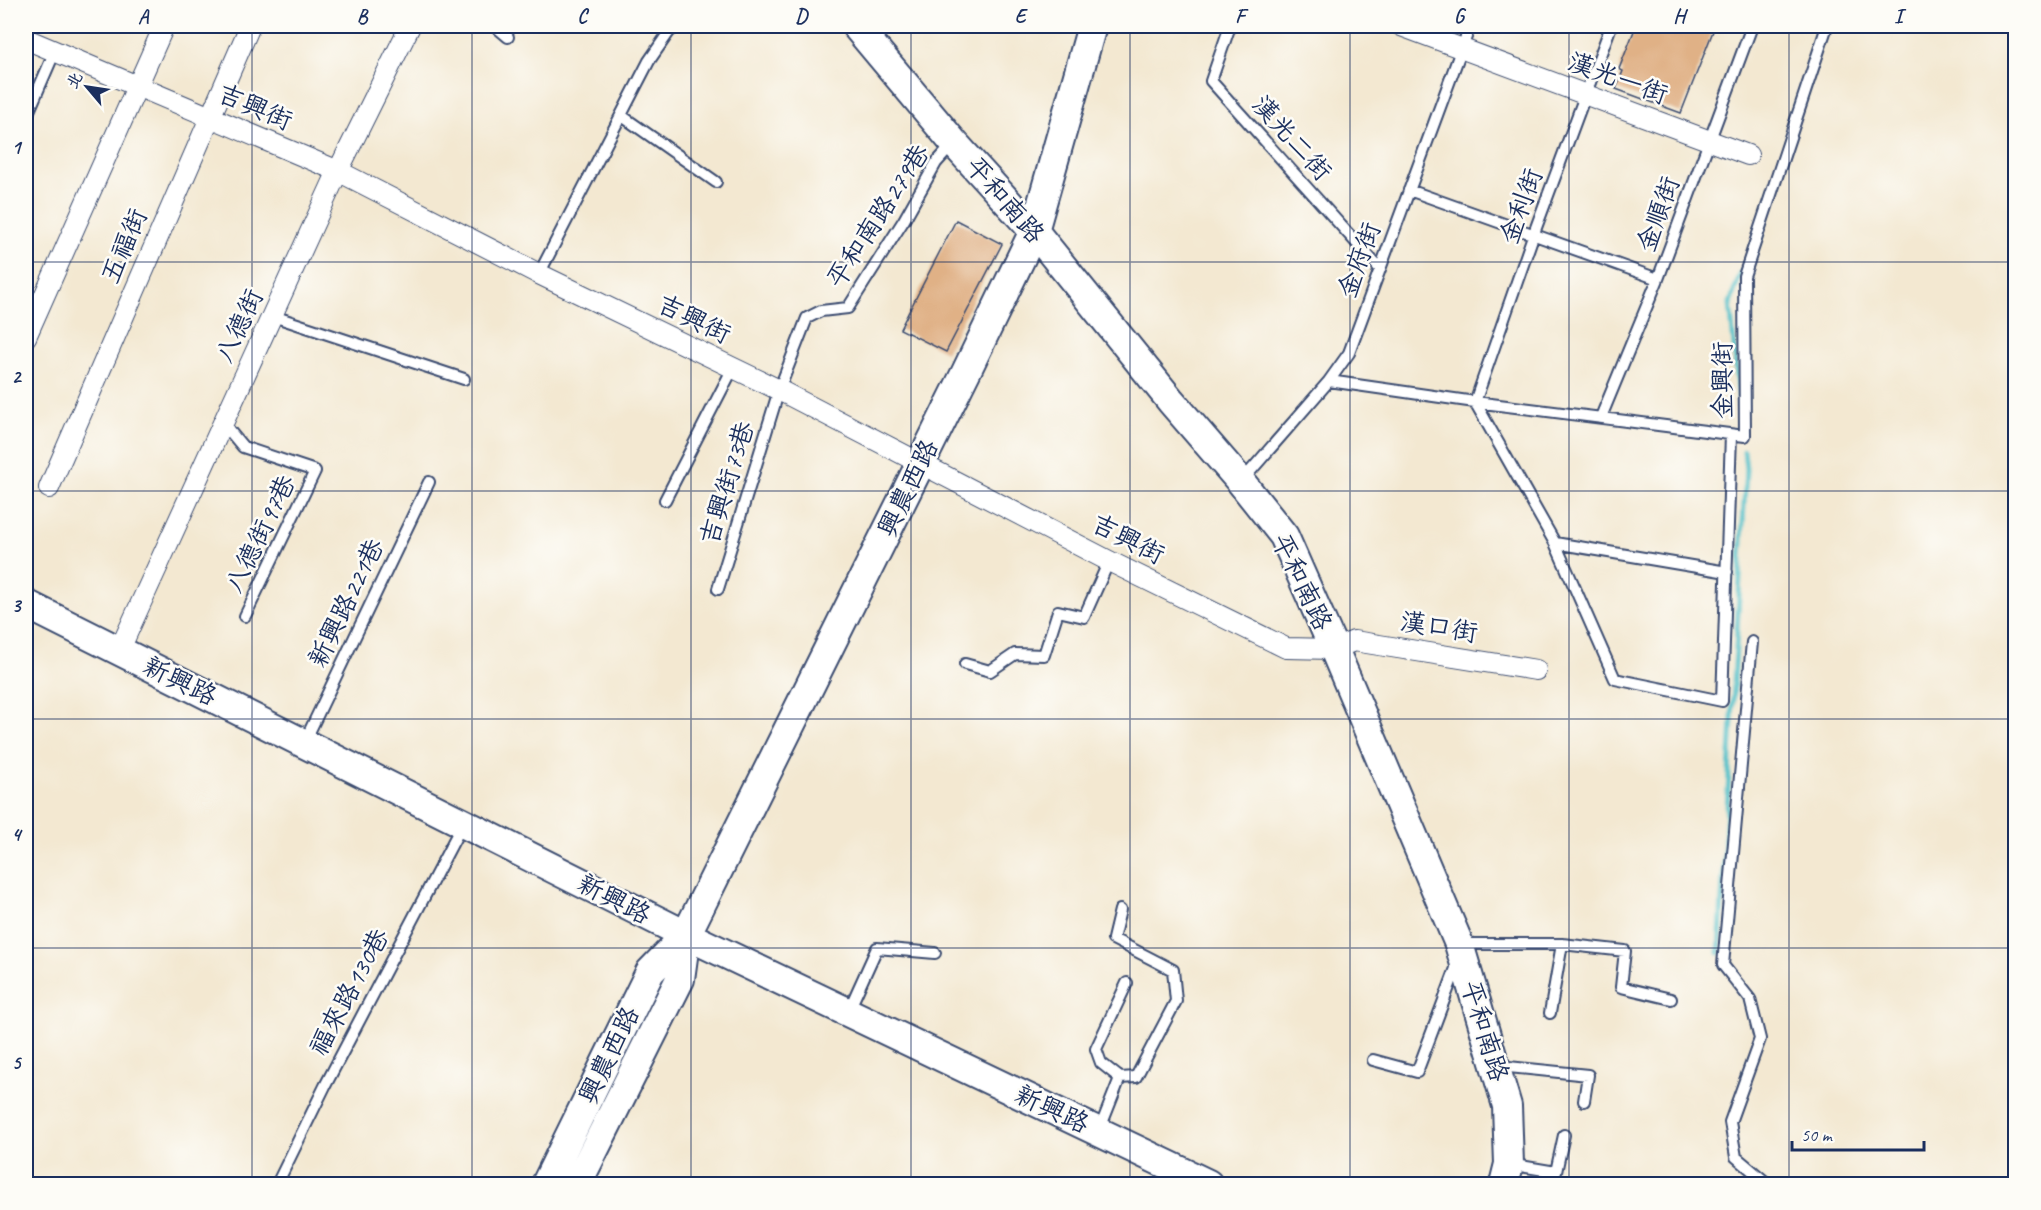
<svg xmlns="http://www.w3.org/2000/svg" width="2041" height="1210" viewBox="0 0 2041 1210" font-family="Caveat,'LXGW WenKai TC',sans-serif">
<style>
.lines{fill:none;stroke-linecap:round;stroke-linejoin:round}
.stream{stroke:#52c0c8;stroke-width:5}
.building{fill:#e0b186}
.lane-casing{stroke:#3b4b6f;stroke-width:14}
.street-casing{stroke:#3b4b6f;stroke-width:22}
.secondary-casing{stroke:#3b4b6f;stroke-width:32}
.lane{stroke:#fff;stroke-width:10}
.street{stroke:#fff;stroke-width:20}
.secondary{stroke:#fff;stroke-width:28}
.grid{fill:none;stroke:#1b2f5e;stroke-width:1.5;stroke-opacity:0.55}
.labels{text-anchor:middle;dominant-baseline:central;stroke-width:5;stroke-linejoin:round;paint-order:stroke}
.street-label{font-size:26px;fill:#1b2f5e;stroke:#fdfcf7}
.neatline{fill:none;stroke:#1b2f5e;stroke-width:2}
.grid-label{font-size:20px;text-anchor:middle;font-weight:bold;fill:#1b2f5e}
</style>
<rect width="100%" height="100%" fill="#fdfcf7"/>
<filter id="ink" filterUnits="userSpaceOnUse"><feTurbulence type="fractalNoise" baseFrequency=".0167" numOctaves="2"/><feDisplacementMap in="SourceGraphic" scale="12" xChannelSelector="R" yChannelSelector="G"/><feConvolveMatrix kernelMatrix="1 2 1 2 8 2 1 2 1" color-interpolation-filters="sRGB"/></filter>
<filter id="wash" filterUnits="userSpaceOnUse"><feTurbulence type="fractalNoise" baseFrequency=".008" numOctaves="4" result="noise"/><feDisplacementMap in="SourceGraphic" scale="24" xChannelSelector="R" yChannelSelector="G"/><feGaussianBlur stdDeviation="1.35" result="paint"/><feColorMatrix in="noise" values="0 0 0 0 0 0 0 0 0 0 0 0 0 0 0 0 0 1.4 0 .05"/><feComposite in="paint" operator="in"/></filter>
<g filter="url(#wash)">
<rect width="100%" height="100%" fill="#f3e8d1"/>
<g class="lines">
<!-- stream -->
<path class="stream" d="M 1740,408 L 1730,303 L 1741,272
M 1719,953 L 1746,469 L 1744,451"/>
</g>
<g id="blocks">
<!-- building -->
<path class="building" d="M 1636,26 L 1715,26 L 1681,113 L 1616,89 L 1623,71 L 1619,69 Z
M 956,220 L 1002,244 L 946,352 L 900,329 Z"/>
</g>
</g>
<g filter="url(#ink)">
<use href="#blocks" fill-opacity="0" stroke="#3b4b6f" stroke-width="1.5"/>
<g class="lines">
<!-- lane casing -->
<g class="lane-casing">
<path id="lane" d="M 495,26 L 508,37
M 1230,26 L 1211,81 L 1380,269
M 1611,26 L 1534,233 L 1475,402 L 1555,543 L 1615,679 L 1722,701 L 1731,435
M 622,116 L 716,182
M 26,118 L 55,51
M 1409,190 L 1658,279
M 539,274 L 649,61 L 669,32 L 677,26
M 273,316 L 464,379
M 1329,381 L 1475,402 L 1745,436 L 1744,276 L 1827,26
M 1601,417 L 1658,279 L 1752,26
M 223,423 L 243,447 L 315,471 L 245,616
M 1241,482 L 1329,381 L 1349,353 L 1470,26
M 665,500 L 733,368
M 1555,543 L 1727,572
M 718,589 L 779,390 L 807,318 L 821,311 L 848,308 L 904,220 L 936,163 L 954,143
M 1752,642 L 1723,965 L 1750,999 L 1760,1039 L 1730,1122 L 1736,1157 L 1768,1184
M 965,664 L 990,671 L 1015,654 L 1044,655 L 1058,611 L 1084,617 L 1109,561
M 304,743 L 429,482
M 1120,910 L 1113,939 L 1173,970 L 1176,1001 L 1136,1077 L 1120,1078 L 1101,1063 L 1096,1049 L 1127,983
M 1462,944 L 1562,944 L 1625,951 L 1621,987 L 1671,999
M 848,1012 L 877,948 L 935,953
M 1550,1013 L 1562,944
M 1373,1060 L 1417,1072 L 1458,963
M 1499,1066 L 1588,1075 L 1584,1101
M 1099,1131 L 1120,1078
M 1509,1164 L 1556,1172 L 1564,1135
M 1432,1183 L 1436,1184
M 277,1184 L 325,1086 L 462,825"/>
</g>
<!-- street casing -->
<g class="street-casing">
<path id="street" d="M 1401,26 L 1748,155
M 26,39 L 338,171 L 539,274 L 779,390 L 1109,561 L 1286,648 L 1334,649 L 1354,641 L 1536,670
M 26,337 L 164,26
M 49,488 L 250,26
M 119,651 L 338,171 L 410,26"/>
</g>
<!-- secondary casing -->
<g class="secondary-casing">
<path id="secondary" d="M 856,26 L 954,143 L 1034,231 L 1171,401 L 1241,482 L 1284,536 L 1334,649 L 1459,944 L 1507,1106 L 1509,1164 L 1504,1184
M 26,604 L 686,935 L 1208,1184
M 546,1184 L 650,972 L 686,935
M 577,1184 L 680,979 L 686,935 L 966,372 L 1034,231 L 1092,26"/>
</g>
<!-- lane -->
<use href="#lane" class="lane"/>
<!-- street -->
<use href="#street" class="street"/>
<!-- secondary -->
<use href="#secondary" class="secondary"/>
</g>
</g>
<!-- grid -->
<path class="grid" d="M 252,26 L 252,1184M 472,26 L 472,1184M 691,26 L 691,1184M 911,26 L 911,1184M 1130,26 L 1130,1184M 1350,26 L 1350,1184M 1569,26 L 1569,1184M 1789,26 L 1789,1184M 26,262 L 2016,262M 26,491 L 2016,491M 26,719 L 2016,719M 26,948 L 2016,948"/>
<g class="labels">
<!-- street labels -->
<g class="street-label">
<text transform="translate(1618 78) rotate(20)">漢光一街</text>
<text transform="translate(255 107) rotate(23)">吉興街</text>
<text transform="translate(1292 138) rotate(48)">漢光二街</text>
<text transform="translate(1005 200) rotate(49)">平和南路</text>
<text transform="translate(1521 206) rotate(-70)">金利街</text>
<text transform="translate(1658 214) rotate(-70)">金順街</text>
<text transform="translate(878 216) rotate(-57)">平和南路279巷</text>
<text transform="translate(124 246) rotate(-67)">五福街</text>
<text transform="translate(1359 260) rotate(-70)">金府街</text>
<text transform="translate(694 319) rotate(26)">吉興街</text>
<text transform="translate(239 326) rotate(-65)">八德街</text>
<text transform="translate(1722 380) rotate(-90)">金興街</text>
<text transform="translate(727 483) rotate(-73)">吉興街73巷</text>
<text transform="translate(908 488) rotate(-64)">興農西路</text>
<text transform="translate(260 534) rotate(-64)">八德街97巷</text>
<text transform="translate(1128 539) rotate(27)">吉興街</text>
<text transform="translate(1302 582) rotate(64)">平和南路</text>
<text transform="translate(346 603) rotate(-64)">新興路221巷</text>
<text transform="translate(1439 627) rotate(9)">漢口街</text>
<text transform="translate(180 681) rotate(26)">新興路</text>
<text transform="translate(614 899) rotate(27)">新興路</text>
<text transform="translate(349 992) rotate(-62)">福來路130巷</text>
<text transform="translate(1485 1031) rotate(73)">平和南路</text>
<text transform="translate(609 1055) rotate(-64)">興農西路</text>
<text transform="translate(1052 1109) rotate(25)">新興路</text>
</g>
</g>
<!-- margin -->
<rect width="2041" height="1210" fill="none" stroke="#fdfcf7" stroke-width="66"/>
<!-- north arrow -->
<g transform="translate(87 87) rotate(299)" stroke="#fdfcf7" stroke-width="4.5" paint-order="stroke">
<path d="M0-4.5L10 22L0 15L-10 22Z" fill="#1b2f5e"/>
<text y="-9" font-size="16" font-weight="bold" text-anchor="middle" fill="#1b2f5e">北</text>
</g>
<!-- scale -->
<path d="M1792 1141v9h132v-9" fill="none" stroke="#1b2f5e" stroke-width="3"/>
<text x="1801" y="1141" font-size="18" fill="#1b2f5e" stroke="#fdfcf7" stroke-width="4.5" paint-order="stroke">50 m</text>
<rect x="33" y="33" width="1975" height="1144" class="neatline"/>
<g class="grid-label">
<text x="143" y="23">A</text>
<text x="362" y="23">B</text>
<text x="582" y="23">C</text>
<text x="801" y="23">D</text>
<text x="1020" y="23">E</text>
<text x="1240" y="23">F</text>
<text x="1459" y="23">G</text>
<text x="1679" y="23">H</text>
<text x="1898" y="23">I</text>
<text x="16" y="154">1</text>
<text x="16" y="383">2</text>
<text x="16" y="612">3</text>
<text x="16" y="841">4</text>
<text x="16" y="1069">5</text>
</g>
</svg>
